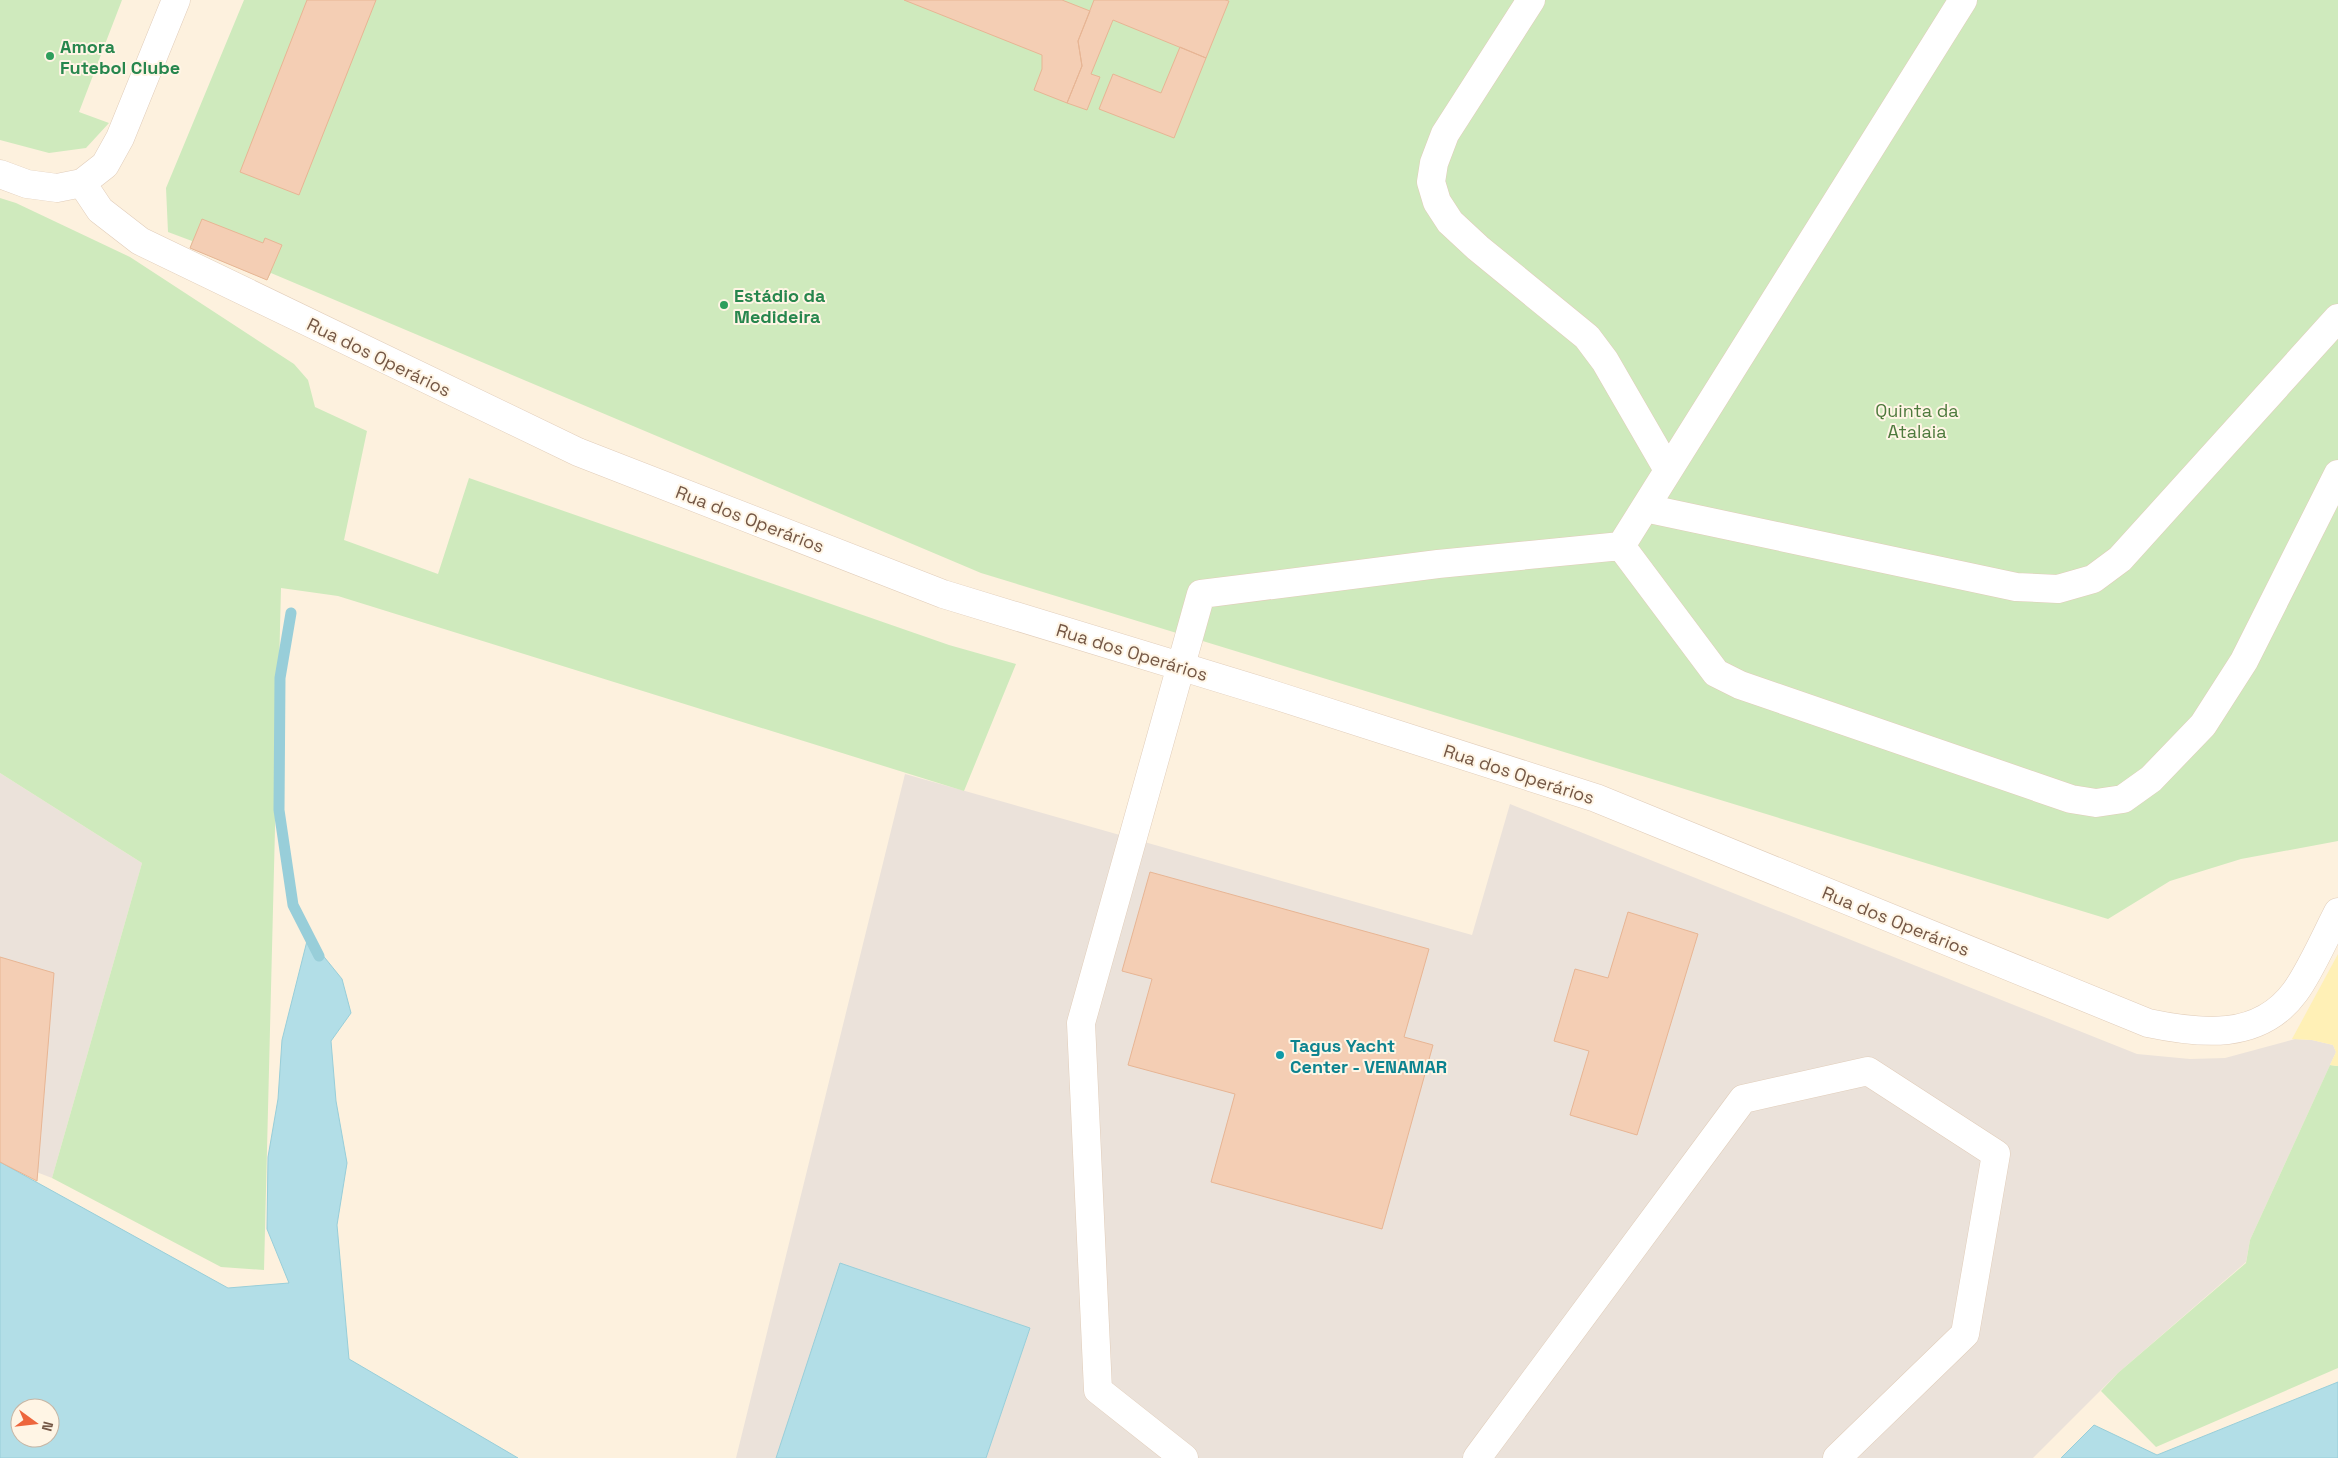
<svg xmlns="http://www.w3.org/2000/svg" width="2338" height="1458" viewBox="0 0 2338 1458" font-family="'Space Grotesk',sans-serif">
<style>
.industrial{fill:#ebe2da}
.green{fill:#cfeabd}
.sand{fill:#fff0b6}
.water{fill:#b2dee7;stroke:#98ced9;fill-rule:evenodd}
.lines{fill:none;stroke-linecap:round;stroke-linejoin:round}
.stream{stroke:#98ced9;stroke-width:11}
.building{fill:#f4ceb4;stroke:#e7b594}
.minor-casing{stroke:#e1cdba;stroke-width:29}
.minor{stroke:#fff;stroke-width:28}
.leisure-dot{fill:#2e9e5b;stroke:#fff5e5;stroke-width:2}
.culture-dot{fill:#0f9aa8;stroke:#fff5e5;stroke-width:2}
.labels{text-anchor:middle;dominant-baseline:central;stroke-width:4;stroke-linejoin:round;paint-order:stroke}
.leisure-label{font-size:18px;font-weight:bold;fill:#27864d;stroke:#fff5e5;text-anchor:start}
.street-label{font-size:18px;fill:#745745;stroke:#fff5e5}
.park-label{font-size:18px;fill:#4e7a3d;stroke:#fff5e5}
.culture-label{font-size:18px;font-weight:bold;fill:#0d838f;stroke:#fff5e5;text-anchor:start}
</style>
<rect width="100%" height="100%" fill="#fdf1de"/>
<!-- industrial -->
<path class="industrial" d="M 0,773 L 142,863 L 52,1178 L 0,1158 Z
M 905,774 L 1472,935 L 1510,804 L 2137,1054 L 2190,1059 L 2225,1058 L 2295,1039 L 2312,1040 L 2333,1045 L 2336,1052 L 2250,1240 L 2246,1262 L 2118,1373 L 2033,1458 L 986,1458 L 1030,1328 L 840,1264 L 776,1458 L 736,1458 Z"/>
<!-- green -->
<path class="green" d="M 0,0 L 122,0 L 79,112 L 109,123 L 86,148 L 49,153 L 0,140 Z
M 244,0 L 2338,0 L 2338,841 L 2241,859 L 2170,881 L 2108,919 L 981,573 L 271,273 L 267,280 L 190,248 L 192,241 L 168,232 L 166,188 Z
M 0,198 L 16,203 L 130,257 L 294,364 L 308,380 L 315,407 L 367,431 L 344,540 L 438,574 L 469,478 L 949,645 L 1016,664 L 964,791 L 338,596 L 281,588 L 264,1270 L 221,1267 L 52,1178 L 142,863 L 0,773 Z
M 2330,1065 L 2338,1066 L 2338,1368 L 2156,1447 L 2101,1391 L 2118,1373 L 2246,1263 L 2250,1240 Z"/>
<!-- sand -->
<path class="sand" d="M 2338,954 L 2338,1066 L 2330,1065 L 2336,1052 L 2333,1045 L 2312,1040 L 2292,1039 Z"/>
<!-- water -->
<path class="water" d="M 308,937 L 342,979 L 351,1013 L 331,1041 L 336,1101 L 347,1163 L 337,1225 L 349,1359 L 518,1458 L 0,1458 L 0,1162 L 228,1288 L 289,1283 L 267,1229 L 268,1157 L 278,1099 L 282,1040 ZM 20,1408 L 50,1408 L 50,1438 L 20,1438 Z
M 840,1263 L 1030,1328 L 986,1458 L 776,1458 Z
M 2338,1382 L 2338,1458 L 2061,1458 L 2094,1425 L 2157,1455 Z"/>
<g class="lines">
<!-- stream -->
<path class="stream" d="M 291,613 L 280,678 L 279,810 L 293,905 L 319,956"/>
</g>
<!-- building -->
<path class="building" d="M 307,0 L 376,0 L 299,195 L 240,172 Z
M 904,0 L 1062,0 L 1090,11 L 1078,41 L 1082,66 L 1067,103 L 1034,90 L 1042,69 L 1042,55 Z
M 1094,0 L 1225,0 L 1229,1 L 1206,58 L 1113,20 L 1091,74 L 1100,77 L 1087,110 L 1067,103 L 1082,66 L 1078,41 Z
M 1180,47 L 1206,58 L 1174,138 L 1099,109 L 1113,74 L 1161,93 Z
M 202,219 L 263,243 L 265,238 L 282,245 L 267,280 L 190,248 Z
M 1150,872 L 1429,949 L 1404,1037 L 1433,1045 L 1382,1229 L 1211,1182 L 1235,1094 L 1128,1065 L 1152,979 L 1122,971 Z
M 1628,912 L 1698,934 L 1637,1135 L 1570,1115 L 1589,1051 L 1554,1041 L 1575,969 L 1608,978 Z
M 0,957 L 54,973 L 37,1181 L 0,1162 Z"/>
<g class="lines">
<!-- minor casing -->
<g class="minor-casing">
<path id="minor" d="M 1531,0 L 1445,134 L 1434,163 L 1431,182 L 1437,202 L 1450,222 L 1478,248 L 1587,337 L 1605,361 L 1668,470
M 0,174 L 27,184 L 57,188 L 82,183 L 105,165 L 120,138 L 176,0
M 82,183 L 100,210 L 140,241 L 578,452 L 943,594 L 1268,693 L 1596,798 L 2148,1023 C 2200,1034 2259,1041 2295,992 C 2310,972 2326,935 2338,912
M 1645,508 L 2016,587 L 2058,589 L 2093,579 L 2120,559 L 2338,318
M 1621,546 L 1716,673 L 1740,685 L 2071,799 L 2096,803 L 2123,799 L 2151,779 L 2203,725 L 2244,661 L 2338,474
M 1184,1458 L 1098,1390 L 1081,1023 L 1201,594 L 1438,564 L 1621,546 L 1963,0
M 1477,1458 L 1743,1099 L 1868,1071 L 1996,1154 L 1965,1334 L 1837,1458"/>
</g>
<!-- minor -->
<use href="#minor" class="minor"/>
</g>
<!-- markers -->
<g class="leisure-dot">
<circle cx="50" cy="56" r="5"/>
<circle cx="724" cy="305" r="5"/>
</g>
<circle class="culture-dot" cx="1280" cy="1055" r="5"/>
<g class="labels">
<!-- leisure labels -->
<g class="leisure-label">
<text x="60" y="46">Amora<tspan x="60" dy="21">Futebol Clube</tspan></text>
<text x="734" y="295">Estádio da<tspan x="734" dy="21">Medideira</tspan></text>
</g>
<!-- street labels -->
<g class="street-label">
<text transform="translate(379 357) rotate(26)">Rua dos Operários</text>
<text transform="translate(750 519) rotate(21)">Rua dos Operários</text>
<text transform="translate(1132 652) rotate(17)">Rua dos Operários</text>
<text transform="translate(1519 774) rotate(18)">Rua dos Operários</text>
<text transform="translate(1896 921) rotate(22)">Rua dos Operários</text>
</g>
<!-- park labels -->
<g class="park-label">
<text x="1917" y="410">Quinta da<tspan x="1917" dy="21">Atalaia</tspan></text>
</g>
<!-- culture labels -->
<g class="culture-label">
<text x="1290" y="1045">Tagus Yacht<tspan x="1290" dy="21">Center - VENAMAR</tspan></text>
</g>
</g>
<!-- north arrow -->
<g transform="translate(35 1423) rotate(105)"><circle r="24" fill="#fff5e5" stroke="#c7b6a5"/>
<path d="M0-4L9 19L0 12L-9 19Z" fill="#ed663d"/>
<text y="-8" font-size="14" font-weight="bold" text-anchor="middle" fill="#745745">N</text>
</g>
</svg>
